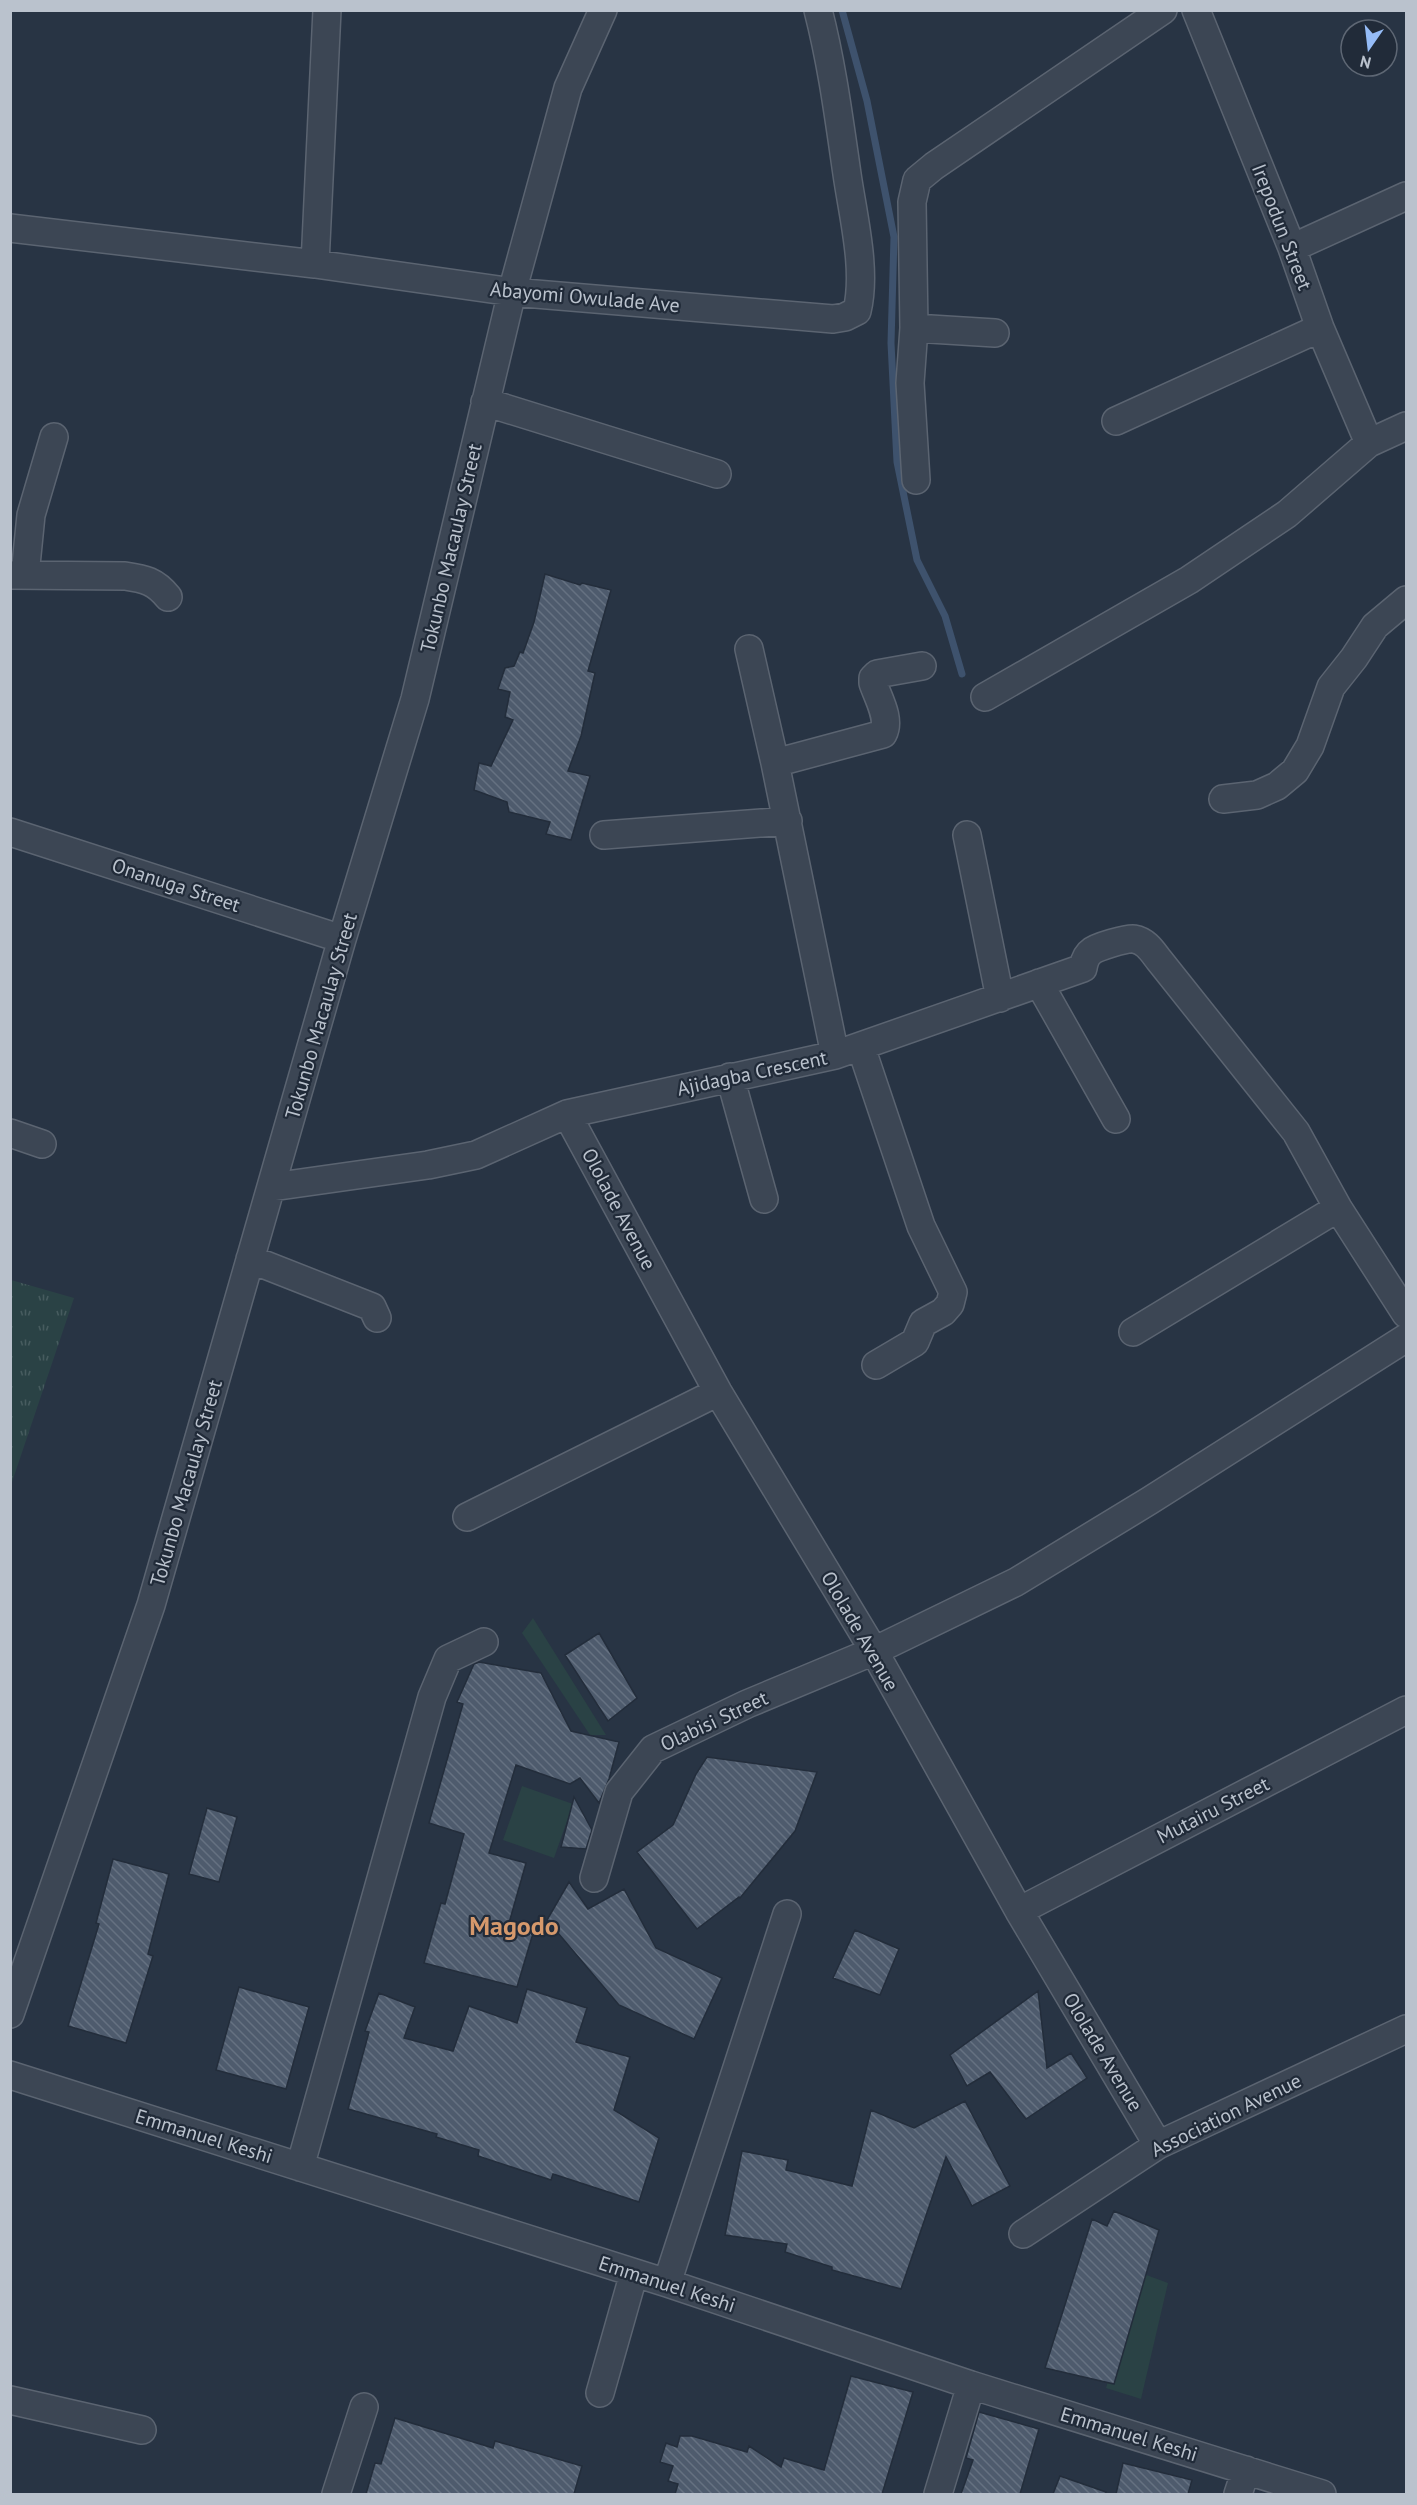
<svg xmlns="http://www.w3.org/2000/svg" width="1417" height="2505" viewBox="0 0 1417 2505" font-family="'PT Sans',sans-serif">
<style>
.green{fill:#2a4245}
.park{fill:url(#park-tufts)}
.lines{fill:none;stroke-linecap:round;stroke-linejoin:round}
.stream{stroke:#3e526d;stroke-width:7}
.building{fill:url(#building-back-hatch);stroke:#232d3b;stroke-width:1.5}
.minor-casing{stroke:#5b6471;stroke-width:30}
.minor{stroke:#3c4654;stroke-width:27}
.labels{text-anchor:middle;dominant-baseline:central;stroke-width:4.5;stroke-linejoin:round;paint-order:stroke}
.street-label{font-size:20px;fill:#bac2cd;stroke:#212b39}
.district-label{font-size:26px;font-weight:bold;fill:#d6996c;stroke:#212b39}
</style>
<defs>
<pattern id="park-tufts" width="24" height="20" patternUnits="userSpaceOnUse" patternTransform="scale(1.5)"><rect width="24" height="20" fill="#2a4245"/><path d="M3 7l-1-3M5 7V3M7 7l1-3M15 17l-1-3M17 17v-4M19 17l1-3" fill="none" stroke="#475c5f"/></pattern>
<pattern id="building-back-hatch" width="6" height="6" patternUnits="userSpaceOnUse" patternTransform="scale(1.5)"><rect width="6" height="6" fill="#4e5b6d"/><path d="M-1 5l2 2M0 0l6 6M5-1l2 2" fill="none" stroke="#657181"/></pattern>
</defs>
<rect width="100%" height="100%" fill="#283444"/>
<!-- green -->
<path class="green" d="M 533,1618 L 606,1735 L 590,1735 L 522,1633 Z
M 522,1786 L 573,1804 L 554,1858 L 503,1840 Z
M 1141,2273 L 1168,2283 L 1141,2399 L 1106,2388 Z"/>
<!-- park -->
<path class="park" d="M 11,1280 L 74,1298 L 11,1485 L 10,1280 Z"/>
<g class="lines">
<!-- stream -->
<path class="stream" d="M 842,10 L 867,101 L 894,237 L 891,343 L 897,462 L 917,560 L 945,616 L 962,674"/>
</g>
<!-- building -->
<path class="building" d="M 545,574 L 580,585 L 582,583 L 611,590 L 588,671 L 595,673 L 581,736 L 568,771 L 590,776 L 571,840 L 546,834 L 550,822 L 509,812 L 507,802 L 474,790 L 479,763 L 491,766 L 513,720 L 505,717 L 510,692 L 498,689 L 505,668 L 514,666 L 520,652 L 523,653 L 534,622 Z
M 599,1633 L 637,1698 L 608,1721 L 565,1655 Z
M 479,1662 L 541,1673 L 571,1731 L 619,1742 L 609,1779 L 599,1803 L 580,1778 L 570,1784 L 516,1765 L 489,1853 L 526,1863 L 509,1923 L 534,1930 L 517,1987 L 424,1963 L 441,1903 L 445,1904 L 464,1834 L 429,1823 L 463,1704 L 457,1702 L 474,1664 Z
M 707,1757 L 817,1772 L 795,1831 L 740,1898 L 739,1897 L 697,1929 L 637,1852 L 673,1825 L 696,1774 Z
M 574,1797 L 592,1830 L 586,1849 L 561,1847 Z
M 207,1808 L 237,1817 L 219,1882 L 189,1874 Z
M 113,1859 L 169,1874 L 148,1954 L 153,1956 L 126,2043 L 68,2026 L 99,1924 L 96,1923 Z
M 569,1882 L 588,1909 L 624,1889 L 656,1948 L 722,1978 L 694,2039 L 619,2005 L 547,1920 Z
M 855,1930 L 899,1949 L 880,1995 L 833,1978 Z
M 239,1987 L 309,2007 L 286,2089 L 216,2070 Z
M 527,1989 L 587,2008 L 576,2042 L 630,2057 L 614,2110 L 659,2138 L 639,2202 L 553,2174 L 551,2180 L 478,2156 L 479,2150 L 436,2137 L 437,2134 L 348,2109 L 369,2032 L 365,2031 L 379,1993 L 415,2007 L 404,2038 L 453,2051 L 469,2006 L 517,2023 Z
M 1038,1991 L 1047,2068 L 1071,2053 L 1087,2078 L 1026,2119 L 990,2072 L 967,2086 L 950,2055 Z
M 965,2101 L 1010,2186 L 972,2206 L 946,2157 L 901,2289 L 832,2270 L 832,2267 L 785,2252 L 787,2244 L 725,2235 L 742,2151 L 788,2160 L 786,2170 L 852,2186 L 871,2110 L 914,2128 Z
M 1114,2211 L 1159,2230 L 1114,2384 L 1045,2368 L 1092,2219 L 1107,2226 Z
M 851,2376 L 913,2392 L 882,2494 L 675,2494 L 678,2484 L 668,2481 L 673,2466 L 660,2462 L 666,2443 L 677,2447 L 680,2436 L 692,2436 L 747,2452 L 749,2446 L 781,2467 L 784,2458 L 824,2470 Z
M 979,2412 L 1039,2429 L 1020,2494 L 961,2494 L 973,2460 L 966,2458 Z
M 395,2418 L 493,2448 L 495,2441 L 582,2466 L 574,2494 L 366,2494 L 375,2463 L 381,2464 Z
M 1123,2463 L 1192,2480 L 1188,2494 L 1116,2494 Z
M 1060,2476 L 1106,2492 L 1105,2494 L 1053,2494 Z"/>
<g class="lines">
<!-- minor casing -->
<g class="minor-casing">
<path id="minor" d="M 1196,10 L 1292,248 L 1320,328 L 1369,443
M 10,228 L 315,264 L 512,292 L 833,319 L 845,317 L 857,311 C 867,270 853,216 847,174 C 839,119 832,64 818,10
M 1292,248 L 1406,196
M 315,264 L 327,10
M 914,328 L 995,333
M 485,402 L 717,474
M 1116,421 L 1320,328
M 916,480 L 910,383 L 914,328 L 912,202 L 917,180 L 934,166 L 1163,10
M 10,575 L 125,576 C 145,579 155,581 168,597
M 25,575 L 31,515 L 54,437
M 749,649 L 775,763
M 985,697 L 1189,580 L 1287,514 L 1369,443 L 1406,426
M 1223,799 L 1257,795 L 1277,786 L 1295,771 L 1310,746 L 1331,687 L 1354,658 L 1375,626 L 1406,600
M 10,832 L 342,939
M 604,835 L 788,821
M 967,835 L 1000,998
M 1039,983 L 1116,1119
M 861,1047 L 921,1226 L 953,1292 L 950,1304 L 943,1312 L 923,1323 L 915,1342 L 876,1365
M 835,1055 L 775,763 L 883,734 C 891,719 878,698 873,683 L 873,678 L 877,674 L 922,666
M 730,1077 L 764,1199
M 567,1114 L 718,1392 L 874,1651 L 1019,1911 L 1158,2145
M 10,1133 L 42,1144
M 272,1187 L 428,1165 L 476,1155 L 567,1114 L 835,1055 L 1083,968 C 1084,962 1086,955 1092,951 C 1096,947 1127,938 1134,939 C 1146,941 1152,951 1159,960 L 1296,1132 L 1338,1208 L 1406,1314
M 250,1259 L 372,1307 L 377,1318
M 1133,1332 L 1338,1208
M 467,1517 L 718,1392
M 594,1878 L 619,1792 L 653,1749 L 747,1704 L 874,1651 L 1016,1582 L 1149,1501 L 1406,1338
M 1019,1911 L 1406,1710
M 10,2014 L 151,1605 L 342,939 L 415,699 L 512,292 L 568,88 L 603,10
M 10,2075 L 667,2283 L 971,2385 L 1322,2494
M 300,2167 L 432,1697 L 448,1659 L 484,1642
M 1023,2234 L 1158,2145 L 1406,2029
M 667,2283 L 787,1914
M 600,2393 L 634,2273
M 10,2400 L 142,2430
M 336,2494 L 364,2407
M 938,2494 L 971,2385
M 1238,2494 L 1246,2470"/>
</g>
<!-- minor -->
<use href="#minor" class="minor"/>
</g>
<g class="labels">
<!-- street labels -->
<g class="street-label">
<text transform="translate(1282 227) rotate(69)">Irepodun Street</text>
<text transform="translate(585 297) rotate(5)">Abayomi Owulade Ave</text>
<text transform="translate(451 548) rotate(-77)">Tokunbo Macaulay Street</text>
<text transform="translate(176 885) rotate(18)">Onanuga Street</text>
<text transform="translate(321 1016) rotate(-74)">Tokunbo Macaulay Street</text>
<text transform="translate(752 1073) rotate(-12)">Ajidagba Crescent</text>
<text transform="translate(619 1209) rotate(62)">Ololade Avenue</text>
<text transform="translate(186 1483) rotate(-74)">Tokunbo Macaulay Street</text>
<text transform="translate(860 1631) rotate(60)">Ololade Avenue</text>
<text transform="translate(714 1721) rotate(-25)">Olabisi Street</text>
<text transform="translate(1213 1810) rotate(-27)">Mutairu Street</text>
<text transform="translate(1103 2052) rotate(59)">Ololade Avenue</text>
<text transform="translate(1226 2115) rotate(-26)">Association Avenue</text>
<text transform="translate(204 2136) rotate(17)">Emmanuel Keshi</text>
<text transform="translate(667 2284) rotate(18)">Emmanuel Keshi</text>
<text transform="translate(1129 2434) rotate(17)">Emmanuel Keshi</text>
</g>
<!-- district labels -->
<g class="district-label">
<text x="514" y="1925">Magodo</text>
</g>
</g>
<!-- border -->
<rect width="1417" height="2505" fill="none" stroke="#bac2cd" stroke-width="24"/>
<!-- north arrow -->
<g transform="translate(1369 48) rotate(194)"><circle r="28" fill="#212b39" stroke="#5e6774" stroke-width="1.5"/>
<path d="M0-4.5L10 22L0 15L-10 22Z" fill="#95bcf7"/>
<text y="-9" font-size="16" font-weight="bold" text-anchor="middle" fill="#bac2cd">N</text>
</g>
</svg>
